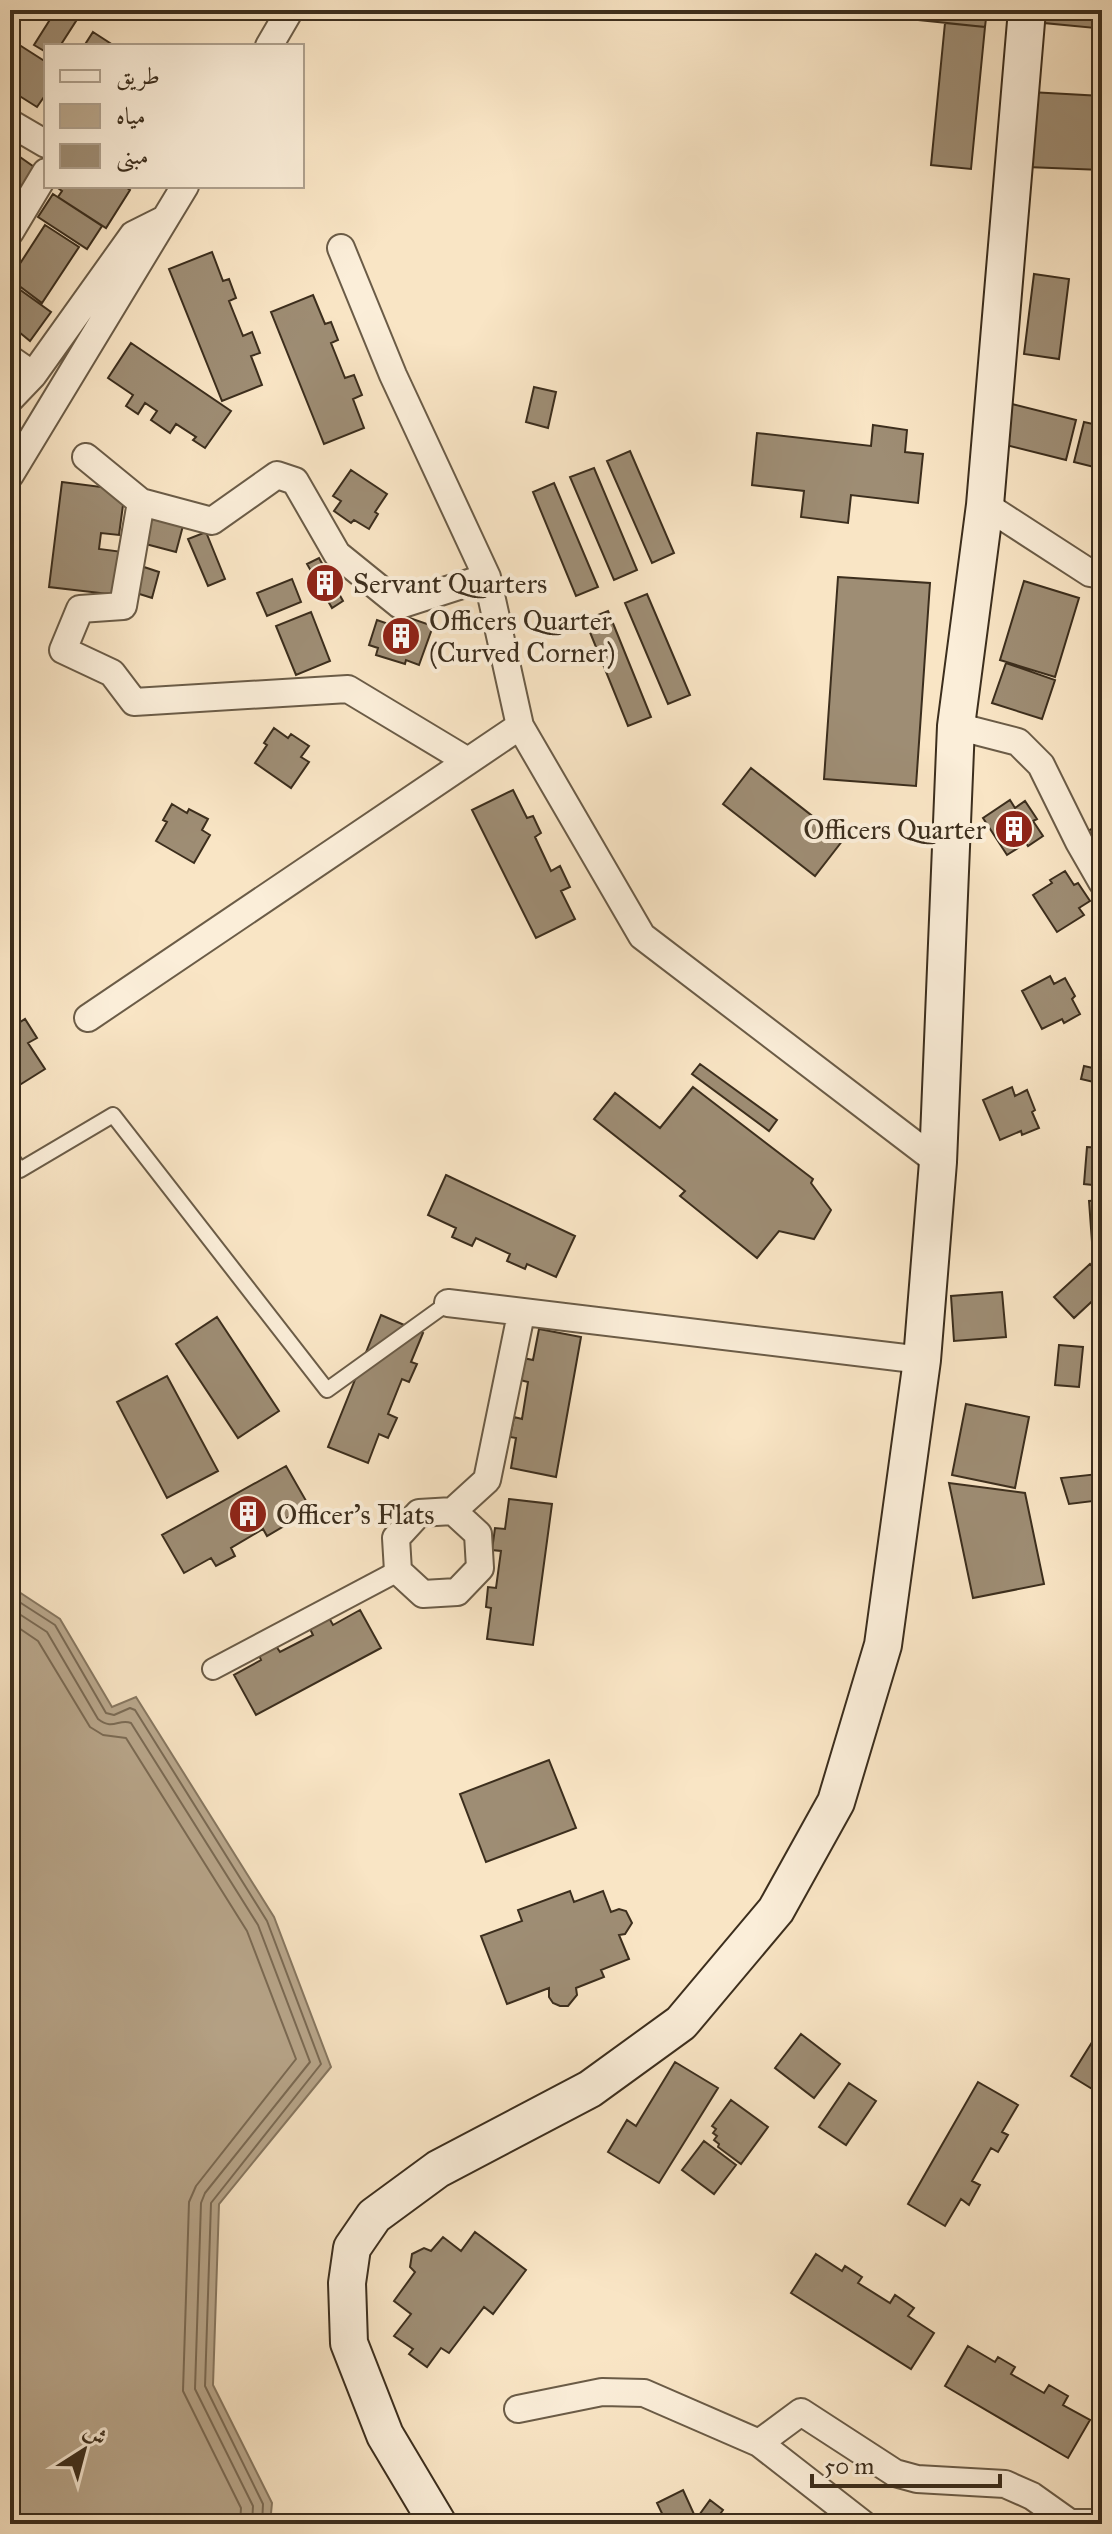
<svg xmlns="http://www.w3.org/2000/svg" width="1112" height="2534" viewBox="0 0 1112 2534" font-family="'IM FELL Great Primer',Amiri,serif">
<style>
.water{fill:#b9a78c;stroke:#877760;stroke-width:2}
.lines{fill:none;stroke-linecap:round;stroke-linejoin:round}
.shore{stroke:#7a6a54;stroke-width:2}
.building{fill:#9e8d74;stroke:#3c2e1d;stroke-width:2}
.service-casing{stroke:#6b5c47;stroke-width:18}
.pedestrian-casing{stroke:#6b5c47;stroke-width:24}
.minor-casing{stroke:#6b5c47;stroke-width:30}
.secondary-casing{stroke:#3c2e1d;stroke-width:40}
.service{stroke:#fbeed9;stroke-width:14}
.pedestrian{stroke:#fbeed9;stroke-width:20}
.minor{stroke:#fbeed9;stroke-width:26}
.secondary{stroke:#fbeed9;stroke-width:36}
.labels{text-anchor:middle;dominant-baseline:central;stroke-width:8;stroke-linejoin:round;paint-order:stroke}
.poi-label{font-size:28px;fill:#3c2e1d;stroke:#fbeed9;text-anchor:start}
</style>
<rect width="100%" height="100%" fill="#f9e5c5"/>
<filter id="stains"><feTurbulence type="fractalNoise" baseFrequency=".0025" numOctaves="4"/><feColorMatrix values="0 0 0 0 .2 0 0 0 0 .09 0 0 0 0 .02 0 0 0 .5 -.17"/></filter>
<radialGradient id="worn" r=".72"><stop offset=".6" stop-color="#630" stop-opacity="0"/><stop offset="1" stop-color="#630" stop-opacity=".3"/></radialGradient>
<!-- water -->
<path class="water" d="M 10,1586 L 60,1619 L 112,1707 L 136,1697 L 274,1917 L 331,2067 L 219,2204 L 213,2385 L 272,2503 L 270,2524 L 10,2524 Z"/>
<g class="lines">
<!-- shore -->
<path class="shore" d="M 10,1596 L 55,1625 L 106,1713 L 114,1715 L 130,1708 L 135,1710 L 267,1921 L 321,2064 L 211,2203 L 205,2386 L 263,2504 L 262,2524
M 10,1608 L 47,1632 L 98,1719 C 113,1731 119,1718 131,1723 L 258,1925 L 310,2062 L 205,2193 L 201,2203 L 195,2389 L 253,2506 L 252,2524
M 10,1622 L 38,1641 L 90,1727 L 103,1735 L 126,1738 L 247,1931 L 296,2059 L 196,2186 L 189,2202 L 183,2391 L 241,2508 L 240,2524"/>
</g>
<!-- building -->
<path class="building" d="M 56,10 L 76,21 L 60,46 L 46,46 L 46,52 L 34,45 Z
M 920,10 L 987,10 L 985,27 L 919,20 Z
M 1045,10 L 1097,10 L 1095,28 L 1044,23 Z
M 945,23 L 985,27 L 971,169 L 931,165 Z
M 93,32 L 113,45 L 113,46 L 84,46 Z
M 10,39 L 46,62 L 46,94 L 37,107 L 10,90 Z
M 1030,92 L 1102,96 L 1102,170 L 1027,167 Z
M 10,150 L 37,169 L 10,206 Z
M 55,186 L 124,186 L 130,190 L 106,228 L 58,197 L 62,191 Z
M 53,194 L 102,226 L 87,249 L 38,217 Z
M 45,225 L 79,247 L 42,303 L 10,279 Z
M 212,252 L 223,281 L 229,279 L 236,298 L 229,301 L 243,336 L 252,332 L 260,353 L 251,356 L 262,385 L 222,401 L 169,269 Z
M 1034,274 L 1069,279 L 1059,359 L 1024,354 Z
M 12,284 L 51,312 L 30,341 L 19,332 L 10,333 Z
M 313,295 L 325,324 L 331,322 L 338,340 L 331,343 L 345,378 L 354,375 L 362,395 L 353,399 L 364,428 L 324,444 L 271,312 Z
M 131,343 L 231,411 L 205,448 L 193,440 L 196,437 L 176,424 L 170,433 L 151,420 L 157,411 L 145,403 L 138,414 L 126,406 L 133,395 L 108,378 Z
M 534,387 L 556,392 L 548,428 L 526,422 Z
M 1012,404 L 1076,420 L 1066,460 L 1002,444 Z
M 1084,422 L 1102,426 L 1102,469 L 1074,462 Z
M 873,425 L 907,430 L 905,452 L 923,454 L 918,503 L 851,495 L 848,523 L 801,517 L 804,491 L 752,485 L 757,433 L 871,446 Z
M 630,451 L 674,553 L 652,563 L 607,461 Z
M 594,468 L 637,570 L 614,580 L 570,477 Z
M 351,470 L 387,494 L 375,512 L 378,514 L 369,529 L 354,520 L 351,523 L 334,511 L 341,501 L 333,496 Z
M 62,482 L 125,490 L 119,535 L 101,533 L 99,549 L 123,552 L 117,595 L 49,587 Z
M 554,483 L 598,587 L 576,596 L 533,492 Z
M 146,512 L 184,522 L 176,552 L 138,542 Z
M 206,532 L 225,579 L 208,586 L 188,539 Z
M 319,558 L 343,601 L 332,608 L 307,564 Z
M 135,564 L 159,572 L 152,598 L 127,590 Z
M 838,577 L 930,583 L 916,786 L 824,779 Z
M 292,579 L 301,602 L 267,616 L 257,593 Z
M 1024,581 L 1079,598 L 1055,677 L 1000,660 Z
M 647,594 L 690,695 L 668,704 L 625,603 Z
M 608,611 L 651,717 L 628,726 L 585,620 Z
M 311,612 L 330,661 L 296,675 L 276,626 Z
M 401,615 L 433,626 L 419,665 L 406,660 L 405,664 L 376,655 L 378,648 L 369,645 L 377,620 L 397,627 Z
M 1006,663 L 1055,680 L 1042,719 L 992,703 Z
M 274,728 L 288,738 L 291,734 L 309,746 L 301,757 L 309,762 L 291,788 L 255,763 L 267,745 L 264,743 Z
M 751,768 L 843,840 L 815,876 L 723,804 Z
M 513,790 L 527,818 L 533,816 L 541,833 L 535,837 L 551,871 L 560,866 L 570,887 L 561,891 L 575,919 L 536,938 L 472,810 Z
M 1010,800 L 1015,808 L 1025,801 L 1037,819 L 1033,821 L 1043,836 L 1028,846 L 1026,843 L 1007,855 L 983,818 Z
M 172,804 L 187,813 L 189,809 L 208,819 L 202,830 L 210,835 L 194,863 L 156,841 L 167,822 L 163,820 Z
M 1102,823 L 1102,838 L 1089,845 L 1083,834 Z
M 1065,871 L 1074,885 L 1078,883 L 1090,901 L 1079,908 L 1084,915 L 1057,932 L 1033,895 L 1052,883 L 1050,880 Z
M 1050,976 L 1054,984 L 1065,978 L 1075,996 L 1072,999 L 1080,1014 L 1064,1023 L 1062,1019 L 1042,1029 L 1022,991 Z
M 10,1012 L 17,1024 L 25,1019 L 37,1038 L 28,1043 L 45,1069 L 10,1091 Z
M 700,1064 L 777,1120 L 769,1131 L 692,1074 Z
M 1084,1066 L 1102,1070 L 1102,1084 L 1081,1079 Z
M 693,1087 L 813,1179 L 811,1183 L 831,1210 L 814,1239 L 779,1231 L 757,1258 L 680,1196 L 685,1191 L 594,1119 L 615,1093 L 660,1128 Z
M 1012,1087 L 1015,1096 L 1027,1090 L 1035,1110 L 1032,1112 L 1039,1128 L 1022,1135 L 1021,1131 L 1000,1140 L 983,1100 Z
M 1087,1147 L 1102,1148 L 1102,1186 L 1084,1184 Z
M 446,1175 L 575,1236 L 556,1277 L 527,1264 L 525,1269 L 507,1261 L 510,1254 L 476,1238 L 472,1246 L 452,1237 L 456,1228 L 428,1215 Z
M 1102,1200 L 1102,1241 L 1092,1242 L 1089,1201 Z
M 1090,1264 L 1102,1276 L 1102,1292 L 1074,1318 L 1054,1297 Z
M 1002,1292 L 1006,1337 L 954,1341 L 951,1296 Z
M 381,1315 L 423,1333 L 411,1362 L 417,1364 L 409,1382 L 402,1379 L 388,1414 L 397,1418 L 388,1438 L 379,1434 L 368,1463 L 328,1447 Z
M 217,1317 L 279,1411 L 238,1438 L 176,1344 Z
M 539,1329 L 581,1337 L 556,1477 L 511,1468 L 516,1438 L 510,1437 L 514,1417 L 522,1419 L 528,1382 L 520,1380 L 523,1358 L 533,1360 Z
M 1059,1345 L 1083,1347 L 1079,1387 L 1055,1385 Z
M 167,1376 L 218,1471 L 167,1498 L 117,1402 Z
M 966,1404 L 1029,1417 L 1015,1488 L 952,1475 Z
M 286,1466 L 309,1506 L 282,1521 L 284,1526 L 267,1536 L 263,1529 L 231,1548 L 235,1556 L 216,1566 L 211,1558 L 184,1573 L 162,1535 Z
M 1098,1474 L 1102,1500 L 1069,1504 L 1061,1478 Z
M 949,1483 L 1025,1493 L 1044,1584 L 973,1598 Z
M 509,1499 L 552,1504 L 533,1645 L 487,1639 L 491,1608 L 486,1607 L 488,1587 L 496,1588 L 501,1551 L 492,1550 L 495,1528 L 505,1529 Z
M 360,1610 L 381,1648 L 256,1715 L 234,1675 L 261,1660 L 259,1655 L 276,1646 L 280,1652 L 313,1635 L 309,1627 L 328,1616 L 333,1625 Z
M 549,1760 L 576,1828 L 486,1862 L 460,1794 Z
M 570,1891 L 574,1902 L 603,1891 L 611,1912 L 619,1909 L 626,1911 L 632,1923 L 625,1934 L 619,1935 L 629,1959 L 601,1970 L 604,1977 L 576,1988 L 577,1995 L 568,2006 L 560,2006 L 553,2003 L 549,1997 L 549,1988 L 507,2004 L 481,1936 L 522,1921 L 518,1910 Z
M 801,2034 L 840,2064 L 814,2098 L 775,2068 Z
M 1094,2039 L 1102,2043 L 1102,2095 L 1071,2076 Z
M 675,2062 L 718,2088 L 659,2183 L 608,2152 L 627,2120 L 636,2126 Z
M 978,2082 L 1018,2105 L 1002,2132 L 1008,2135 L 998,2152 L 991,2148 L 972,2181 L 980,2185 L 969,2205 L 961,2199 L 945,2226 L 908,2204 Z
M 849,2083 L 876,2101 L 846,2145 L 819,2127 Z
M 731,2100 L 768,2127 L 741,2164 L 718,2147 L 719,2144 L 714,2140 L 717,2136 L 713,2133 L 716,2129 L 712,2126 Z
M 704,2141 L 736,2165 L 714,2194 L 682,2170 Z
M 475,2232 L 526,2270 L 493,2314 L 484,2307 L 449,2353 L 441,2348 L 427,2367 L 409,2354 L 413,2349 L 394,2336 L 411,2314 L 394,2301 L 415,2272 L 410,2267 L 412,2254 L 424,2248 L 431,2251 L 443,2237 L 461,2251 Z
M 816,2254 L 842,2271 L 845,2266 L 862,2277 L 858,2283 L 890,2303 L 895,2295 L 914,2308 L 908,2316 L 934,2333 L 911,2369 L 791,2293 Z
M 968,2346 L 995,2362 L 998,2357 L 1015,2367 L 1011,2374 L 1044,2393 L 1049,2385 L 1068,2396 L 1063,2405 L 1090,2420 L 1068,2458 L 945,2386 Z
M 683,2490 L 698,2523 L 667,2524 L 657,2503 Z
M 710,2500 L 723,2510 L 713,2524 L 705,2524 L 697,2518 Z"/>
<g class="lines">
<!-- service casing -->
<g class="service-casing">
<path id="service" d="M 10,1156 L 20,1170 L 113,1115 L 327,1390 L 448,1303"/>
</g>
<!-- pedestrian casing -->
<g class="pedestrian-casing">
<path id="pedestrian" d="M 213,1669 L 398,1571"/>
</g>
<!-- minor casing -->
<g class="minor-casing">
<path id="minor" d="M 269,46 L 290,10
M 10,123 L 46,144
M 10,232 L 46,172
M 341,248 L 393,375 L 487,577 L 520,726 L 642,936 L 938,1162
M 10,359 L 33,375
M 10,399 L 33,375 L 133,235 L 165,219
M 86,457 L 141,502 L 212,521 L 277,475 L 295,481 L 337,554 L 400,605 L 487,577
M 10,475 L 185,186
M 141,502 L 123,606 L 80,609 L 63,650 L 112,673 L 134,702 L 348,689 L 466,760
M 985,505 L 1090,573 L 1102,575
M 956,726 L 1018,742 L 1041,765 L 1079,842 L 1102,882
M 88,1018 L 520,726
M 448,1303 L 922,1360
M 453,1511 L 478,1534 L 480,1568 L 457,1592 L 423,1594 L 398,1571 L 396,1538 L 419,1513 Z
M 453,1511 L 487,1480 L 521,1314
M 518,2409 L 602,2392 L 644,2393 L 759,2443 L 863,2524
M 759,2443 L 801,2412 L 895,2473 L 917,2479 L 1005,2484 L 1032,2496 L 1070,2523 L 1102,2523"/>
</g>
<!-- secondary casing -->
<g class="secondary-casing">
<path id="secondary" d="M 438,2524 L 385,2435 L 349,2343 L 347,2283 L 352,2248 L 374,2216 L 438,2169 L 590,2089 L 681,2023 L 776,1910 L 836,1802 L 883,1645 L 922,1360 L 938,1162 L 956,726 L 985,505 L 1027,10"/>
</g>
<!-- service -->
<use href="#service" class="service"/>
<!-- pedestrian -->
<use href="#pedestrian" class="pedestrian"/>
<!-- minor -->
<use href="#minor" class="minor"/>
<!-- secondary -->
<use href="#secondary" class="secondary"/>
</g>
<!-- icons -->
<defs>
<g id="building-disc" transform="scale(2)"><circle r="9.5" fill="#8f2418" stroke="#fbeed9"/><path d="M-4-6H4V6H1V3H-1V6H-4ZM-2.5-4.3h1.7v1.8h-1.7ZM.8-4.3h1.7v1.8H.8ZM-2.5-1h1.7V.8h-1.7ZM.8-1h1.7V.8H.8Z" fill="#fff"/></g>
</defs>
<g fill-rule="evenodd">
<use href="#building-disc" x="325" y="583"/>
<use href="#building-disc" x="401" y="636"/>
<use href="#building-disc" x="1014" y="829"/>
<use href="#building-disc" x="248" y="1514"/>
</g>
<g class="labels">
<!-- poi labels -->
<g class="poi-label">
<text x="353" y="583">Servant Quarters</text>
<text x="429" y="620">Officers Quarter<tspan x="429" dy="32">(Curved Corner)</tspan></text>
<text x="986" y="829" text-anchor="end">Officers Quarter</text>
<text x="276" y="1514">Officer's Flats</text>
</g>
</g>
<!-- margin -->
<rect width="1112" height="2534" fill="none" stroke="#f9e5c5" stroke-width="40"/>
<rect x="12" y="12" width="1088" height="2510" fill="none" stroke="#3c2e1d" stroke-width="4"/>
<rect x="20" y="20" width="1072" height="2494" fill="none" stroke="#3c2e1d" stroke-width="2"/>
<!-- legend -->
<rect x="44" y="44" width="260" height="144" fill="#fbeed9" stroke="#afa18e" stroke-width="2"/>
<rect x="60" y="70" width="40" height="12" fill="#fbeed9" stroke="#afa18e" stroke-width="2"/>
<text x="116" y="84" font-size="24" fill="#3c2e1d">طريق</text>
<rect x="60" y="104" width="40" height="24" fill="#b9a78c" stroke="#afa18e" stroke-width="2"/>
<text x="116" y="124" font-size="24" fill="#3c2e1d">مياه</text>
<rect x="60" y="144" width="40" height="24" fill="#9e8d74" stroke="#afa18e" stroke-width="2"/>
<text x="116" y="164" font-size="24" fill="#3c2e1d">مبنى</text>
<!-- north arrow -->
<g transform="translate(84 2450) rotate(36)" stroke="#fbeed9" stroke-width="6" paint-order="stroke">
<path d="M0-6L14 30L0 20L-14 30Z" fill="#3c2e1d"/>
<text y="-12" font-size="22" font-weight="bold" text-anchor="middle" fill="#3c2e1d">ش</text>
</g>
<!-- scale -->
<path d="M812 2474v12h188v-12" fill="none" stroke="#3c2e1d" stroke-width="4"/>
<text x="824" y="2474" font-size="24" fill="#3c2e1d" stroke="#fbeed9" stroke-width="6" paint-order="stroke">50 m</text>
<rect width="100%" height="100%" filter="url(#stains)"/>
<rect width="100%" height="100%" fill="url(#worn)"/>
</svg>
